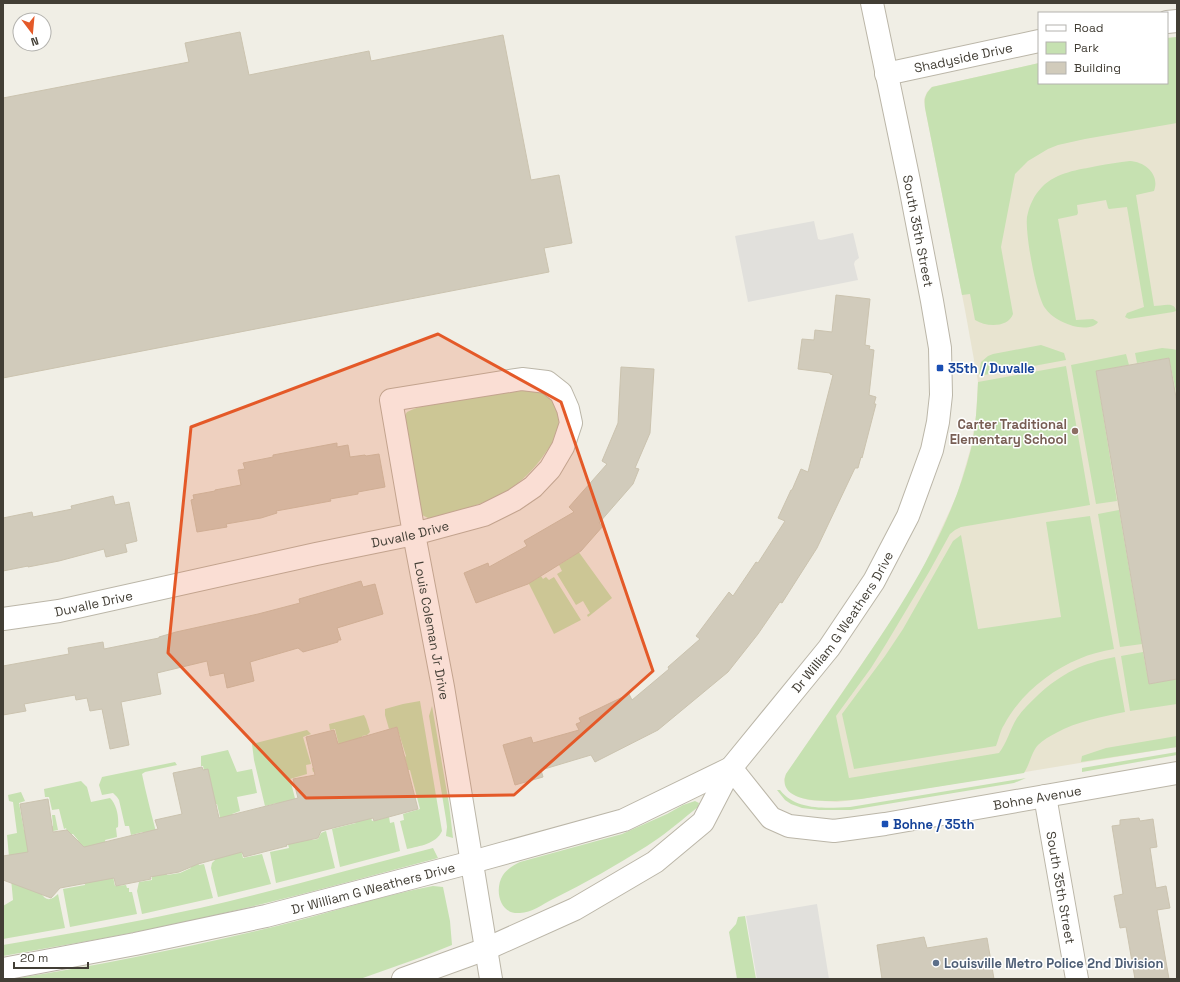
<svg xmlns="http://www.w3.org/2000/svg" width="1180" height="982" viewBox="0 0 1180 982" font-family="'Space Grotesk',sans-serif">
<style>
.education{fill:#e8e4d0}
.green{fill:#c6e1b1}
.parking{fill:#e1e0dc}
.building{fill:#d1cbbb;stroke:#cbc3af}
.lines{fill:none;stroke-linecap:round;stroke-linejoin:round}
.minor-casing{stroke:#bbb6a8;stroke-width:24}
.minor{stroke:#fff;stroke-width:22}
.marked{fill:#e45928;fill-opacity:0.2;stroke:#e45928;stroke-width:3;stroke-linejoin:round}
.transit-dot{fill:#1a4fb4;stroke:#fff;stroke-width:1.5}
.education-dot{fill:#8d6e63;stroke:#fff;stroke-width:1.5}
.service-dot{fill:#5c6f8a;stroke:#fff;stroke-width:1.5}
.labels{text-anchor:middle;dominant-baseline:central;stroke-width:3;stroke-linejoin:round;paint-order:stroke}
.street-label{font-size:13px;fill:#423e35;stroke:#fff}
.transit-label{font-size:13px;font-weight:bold;fill:#164399;stroke:#fff;text-anchor:start}
.education-label{font-size:13px;font-weight:bold;fill:#785e54;stroke:#fff;text-anchor:end}
.service-label{font-size:13px;font-weight:bold;fill:#4e5e75;stroke:#fff;text-anchor:start}
</style>
<rect width="100%" height="100%" fill="#f0eee5"/>
<!-- education -->
<path class="education" d="M 1177,37 L 1177,747 L 861,799 L 837,802 L 822,801 L 808,800 L 796,796 L 789,791 L 785,785 L 784,779 L 786,774 L 888,626 L 906,598 L 923,568 L 957,495 L 971,447 L 976,415 L 978,382 L 965,310 L 925,108 L 924,99 L 927,92 L 932,87 L 1039,63 L 1039,83 L 1167,83 L 1167,38 Z"/>
<!-- green -->
<path class="green" d="M 1177,37 L 1177,123 L 1085,139 L 1058,145 L 1048,149 L 1028,161 L 1015,174 L 1001,247 L 1013,314 C 1008,328 986,327 975,320 L 970,294 L 962,295 L 925,108 C 924,99 925,94 932,87 L 1039,63 L 1039,83 L 1167,83 L 1167,38 Z
M 1130,161 C 1146,162 1160,175 1154,191 L 1136,195 L 1154,306 C 1162,306 1175,301 1176,311 L 1173,312 L 1129,319 L 1125,317 L 1127,313 L 1144,307 L 1127,207 L 1109,209 L 1108,208 L 1106,200 L 1077,205 L 1078,213 L 1077,215 L 1058,219 L 1076,320 L 1093,319 L 1098,322 C 1094,329 1080,328 1073,326 C 1062,322 1052,318 1045,308 C 1036,295 1025,233 1027,217 C 1029,206 1034,195 1042,187 C 1057,172 1078,170 1097,166 C 1108,164 1119,162 1130,161 Z
M 1041,345 L 1064,353 L 1066,360 L 984,375 L 981,375 L 979,374 L 981,362 L 988,356 L 993,354 Z
M 1162,348 L 1172,349 L 1177,350 L 1177,396 L 1169,358 L 1137,363 L 1135,353 Z
M 1126,354 L 1129,365 L 1096,371 L 1117,501 L 1096,504 L 1071,365 Z
M 1066,366 L 1090,505 L 961,527 L 955,530 L 950,534 L 929,572 L 886,644 L 871,668 L 836,716 L 849,778 L 999,753 C 1007,743 1010,729 1017,718 C 1023,709 1031,702 1038,695 C 1062,673 1083,663 1115,657 L 1125,712 C 1101,717 1078,721 1056,733 C 1050,736 1043,740 1038,745 C 1031,753 1030,764 1024,773 L 861,799 C 844,801 774,808 786,774 C 808,742 831,709 853,677 C 902,606 950,533 971,449 C 976,427 977,404 978,382 Z
M 529,390 C 541,390 553,397 557,409 C 562,427 556,438 546,452 C 516,497 479,505 430,519 L 422,515 L 404,417 L 407,412 C 420,405 436,404 449,401 C 476,397 502,393 529,390 Z
M 1119,510 L 1142,644 L 1120,647 L 1098,514 Z
M 1090,516 L 1114,649 C 1102,651 1090,654 1079,659 C 1049,671 1019,696 1004,725 C 1000,731 999,739 996,746 L 854,769 L 842,714 L 885,656 L 903,629 L 953,541 L 961,535 L 978,629 L 1061,617 L 1046,522 Z
M 578,551 L 612,598 L 588,617 L 587,615 L 590,613 L 583,601 L 576,605 L 557,574 L 562,571 L 559,565 L 573,556 L 573,555 Z
M 541,576 L 543,579 L 546,577 L 549,580 L 554,577 L 581,620 L 554,634 L 528,582 L 532,580 L 533,581 Z
M 1143,652 L 1149,684 L 1177,679 L 1177,704 L 1130,711 L 1121,656 Z
M 420,701 L 442,831 C 436,844 420,846 407,849 L 400,821 L 404,820 L 403,814 L 420,809 L 410,770 L 408,770 L 405,757 L 406,756 L 397,727 L 389,729 L 385,715 L 385,709 L 403,704 Z
M 432,706 L 449,804 L 453,838 L 446,836 L 447,827 L 446,819 L 429,716 Z
M 364,715 L 366,719 L 370,732 L 367,735 L 362,736 L 368,765 L 367,803 L 372,821 L 389,817 L 390,823 L 394,822 L 400,851 L 340,867 L 332,829 L 356,823 L 345,778 L 326,768 L 313,772 L 312,768 L 342,758 L 335,729 L 330,730 L 329,724 Z
M 307,730 L 311,734 L 303,737 L 311,764 L 306,765 L 307,774 L 290,779 L 305,837 L 311,840 L 318,839 L 321,833 L 326,831 L 335,868 L 276,883 L 270,852 L 289,848 L 277,803 L 265,806 L 254,760 L 252,744 Z
M 1177,736 L 1177,747 L 1081,762 L 1082,756 L 1106,748 Z
M 228,750 L 237,772 L 252,769 L 257,793 L 237,797 L 240,811 L 232,814 L 243,858 L 262,854 L 271,884 L 218,897 L 211,868 L 212,863 L 215,860 L 215,856 L 228,852 L 217,804 L 204,807 L 210,795 L 203,766 L 201,766 L 201,756 Z
M 1177,752 L 1177,755 L 1082,772 L 1082,768 Z
M 175,762 L 177,765 L 145,772 L 142,774 C 149,808 159,841 167,875 L 180,873 L 191,868 L 190,862 L 197,859 L 199,865 L 204,864 L 213,898 L 142,914 L 137,891 L 139,882 L 152,880 L 152,873 L 143,832 L 131,835 L 129,826 L 125,826 L 119,800 L 117,797 L 113,793 L 102,795 L 99,785 L 102,777 Z
M 1026,778 L 1014,783 L 851,810 L 819,810 L 802,808 L 791,804 L 785,800 L 777,790 L 780,790 C 796,811 827,808 850,807 Z
M 81,781 L 87,787 L 91,802 L 110,798 C 117,805 119,817 118,827 L 116,828 L 117,837 L 105,840 L 115,886 L 126,885 L 127,888 L 129,888 L 129,892 L 132,892 L 137,914 L 70,927 L 63,889 L 85,885 L 78,840 L 73,834 L 68,835 L 66,828 L 64,829 L 59,809 L 52,810 L 49,797 L 45,797 L 44,789 Z
M 21,792 L 25,801 L 19,803 L 24,830 L 53,826 L 52,815 L 55,815 L 58,830 L 31,835 L 41,893 C 46,902 52,900 58,894 L 65,928 L 3,939 L 3,906 L 13,900 L 7,835 L 17,833 L 13,802 L 9,801 L 8,795 Z
M 695,801 L 699,803 L 698,807 L 693,811 C 678,823 663,836 647,846 C 617,865 585,883 553,899 C 543,904 531,913 520,913 C 499,915 494,889 503,875 C 507,869 514,865 520,862 L 622,834 L 667,814 L 683,805 Z
M 433,848 L 438,858 C 360,879 282,900 203,918 C 137,933 70,944 3,956 L 3,945 C 69,934 135,922 200,908 C 278,890 355,868 433,848 Z
M 433,886 L 443,887 L 450,921 L 452,945 L 422,957 L 360,979 L 12,979 C 101,965 189,947 277,926 C 329,913 380,896 433,886 Z
M 745,916 L 756,979 L 737,979 L 729,932 L 736,924 L 738,917 Z"/>
<!-- parking -->
<path class="parking" d="M 814,221 L 818,239 L 821,240 L 853,233 L 859,258 L 855,261 L 854,264 L 858,280 L 748,302 L 735,236 Z
M 817,904 L 829,979 L 757,979 L 746,916 Z"/>
<!-- building -->
<path class="building" d="M 240,32 L 249,75 L 369,51 L 371,61 L 503,35 L 531,180 L 559,175 L 572,243 L 544,248 L 549,272 L 3,378 L 3,98 L 189,62 L 185,43 Z
M 836,295 L 870,299 L 865,345 L 870,346 L 869,349 L 874,350 L 869,395 L 876,397 L 874,404 L 876,404 L 862,458 L 861,457 L 858,468 L 855,468 L 817,548 L 782,603 L 780,602 L 758,634 L 728,672 L 658,730 L 595,762 L 591,755 L 541,770 L 543,777 L 515,785 L 503,745 L 531,737 L 533,743 L 579,730 L 576,724 L 581,722 L 579,718 L 629,694 L 632,700 L 669,669 L 668,667 L 700,639 L 696,636 L 729,592 L 733,596 L 756,562 L 758,563 L 785,521 L 778,518 L 791,490 L 792,490 L 801,469 L 808,472 L 833,375 L 830,374 L 830,373 L 798,369 L 802,339 L 814,340 L 815,330 L 832,332 Z
M 1169,358 L 1177,403 L 1177,679 L 1149,684 L 1096,371 Z
M 621,367 L 654,369 L 650,433 L 635,468 L 639,469 L 633,484 L 599,523 L 603,526 L 581,551 L 528,584 L 476,603 L 464,573 L 488,563 L 489,567 L 527,546 L 524,541 L 574,512 L 569,507 L 607,464 L 602,461 L 618,423 Z
M 337,443 L 337,447 L 348,445 L 350,457 L 365,455 L 366,456 L 379,454 L 385,487 L 358,492 L 358,494 L 330,499 L 331,501 L 276,511 L 277,513 L 261,518 L 226,524 L 227,527 L 197,532 L 191,500 L 194,499 L 193,495 L 215,491 L 215,490 L 241,485 L 238,470 L 245,469 L 243,463 L 273,457 L 273,455 Z
M 113,496 L 115,505 L 129,502 L 137,541 L 125,544 L 127,552 L 106,557 L 104,549 L 59,561 L 28,567 L 28,566 L 3,571 L 3,518 L 32,512 L 33,517 L 72,509 L 71,506 Z
M 361,581 L 363,587 L 375,584 L 383,614 L 337,628 L 341,640 L 338,640 L 338,642 L 303,652 L 298,648 L 250,662 L 254,681 L 227,688 L 224,673 L 210,676 L 207,661 L 157,673 L 161,694 L 121,702 L 129,745 L 110,749 L 102,709 L 90,711 L 87,698 L 76,700 L 75,695 L 24,704 L 26,711 L 3,715 L 3,666 L 69,654 L 68,648 L 103,642 L 104,649 L 159,638 L 159,637 L 176,632 L 258,614 L 300,603 L 299,599 Z
M 397,727 L 418,809 L 374,821 L 373,818 L 321,831 L 318,838 L 286,845 L 287,846 L 244,857 L 242,852 L 198,864 L 179,872 L 150,877 L 151,879 L 116,886 L 114,878 L 60,888 L 51,898 L 3,880 L 3,856 L 28,852 L 20,804 L 48,799 L 53,832 L 67,830 L 84,847 L 158,829 L 155,820 L 182,814 L 173,773 L 202,767 L 203,770 L 208,769 L 219,818 L 298,798 L 293,779 L 315,775 L 306,737 L 334,730 L 338,744 Z
M 1139,818 L 1140,821 L 1153,819 L 1157,847 L 1150,848 L 1156,888 L 1166,886 L 1170,908 L 1157,910 L 1169,979 L 1135,979 L 1126,927 L 1120,928 L 1114,896 L 1123,894 L 1112,826 L 1120,825 L 1120,820 Z
M 924,937 L 927,948 L 987,938 L 994,979 L 882,979 L 877,945 Z"/>
<g class="lines">
<!-- minor casing -->
<g class="minor-casing">
<g id="minor">
<path d="M 1167,22 L 1177,21"/>
<path id="s1" d="M 886,74 L 1039,41"/>
<path id="s2" d="M 3,619 L 59,611 L 316,554 L 414,534 L 484,515 L 514,500 L 533,487 L 550,469 L 563,447 L 571,423 L 568,409 L 561,393 L 547,382 L 522,379 L 391,400 L 414,534 L 443,687 L 491,979"/>
<path id="s3" d="M 731,768 L 771,818 L 789,826 L 834,831 L 885,824 L 1177,773"/>
<path id="s4" d="M 1045,796 L 1077,979"/>
<path id="s5" d="M 3,969 L 135,944 L 266,916 L 472,862 L 624,820 L 731,768"/>
<path id="s6" d="M 403,979 L 486,949 L 575,909 L 655,862 L 703,822 L 731,768 L 829,648 L 874,581 L 908,516 L 932,450 L 938,422 L 941,395 L 940,348 L 932,301 L 909,181 L 872,3"/>
</g>
</g>
<!-- minor -->
<use href="#minor" class="minor"/>
</g>
<!-- marked area -->
<path class="marked" d="M 438,334 L 561,402 L 653,671 L 514,795 L 306,798 L 168,653 L 191,427 Z"/>
<!-- markers -->
<g class="transit-dot">
<rect x="936" y="364" width="8" height="8" rx="2"/>
<rect x="881" y="820" width="8" height="8" rx="2"/>
</g>
<circle class="education-dot" cx="1075" cy="431" r="4"/>
<circle class="service-dot" cx="936" cy="963" r="4"/>
<g class="labels">
<!-- street labels -->
<g class="street-label">
<text stroke="none"><textPath href="#s1" startOffset="79">Shadyside Drive</textPath></text>
<text transform="translate(918 231) rotate(79)">South 35th Street</text>
<text stroke="none"><textPath href="#s2" startOffset="416">Duvalle Drive</textPath></text>
<text stroke="none"><textPath href="#s2" startOffset="92">Duvalle Drive</textPath></text>
<text stroke="none"><textPath href="#s6" startOffset="586">Dr William G Weathers Drive</textPath></text>
<text stroke="none"><textPath href="#s2" startOffset="1066">Louis Coleman Jr Drive</textPath></text>
<text stroke="none"><textPath href="#s3" startOffset="335">Bohne Avenue</textPath></text>
<text stroke="none"><textPath href="#s4" startOffset="93">South 35th Street</textPath></text>
<text stroke="none"><textPath href="#s5" startOffset="379">Dr William G Weathers Drive</textPath></text>
</g>
<!-- transit labels -->
<g class="transit-label">
<text x="948" y="368">35th / Duvalle</text>
<text x="893" y="824">Bohne / 35th</text>
</g>
<!-- education labels -->
<g class="education-label">
<text x="1067" y="424">Carter Traditional<tspan x="1067" dy="15">Elementary School</tspan></text>
</g>
<!-- service labels -->
<g class="service-label">
<text x="944" y="963">Louisville Metro Police 2nd Division</text>
</g>
</g>
<!-- border -->
<rect width="1180" height="982" fill="none" stroke="#423e35" stroke-width="8"/>
<!-- legend -->
<rect x="1038" y="12" width="130" height="72" fill="#ffffff" stroke="#b3b2ae"/>
<rect x="1046" y="25" width="20" height="6" fill="#ffffff" stroke="#b3b2ae"/>
<text x="1074" y="32" font-size="12" fill="#423e35">Road</text>
<rect x="1046" y="42" width="20" height="12" fill="#c6e1b1" stroke="#b3b2ae"/>
<text x="1074" y="52" font-size="12" fill="#423e35">Park</text>
<rect x="1046" y="62" width="20" height="12" fill="#d1cbbb" stroke="#b3b2ae"/>
<text x="1074" y="72" font-size="12" fill="#423e35">Building</text>
<!-- north arrow -->
<g transform="translate(32 32) rotate(164)"><circle r="19" fill="#ffffff" stroke="#b3b2ae"/>
<path d="M0-3L7 15L0 10L-7 15Z" fill="#e45928"/>
<text y="-6" font-size="11" font-weight="bold" text-anchor="middle" fill="#423e35">N</text>
</g>
<!-- scale -->
<path d="M14 962v6h74v-6" fill="none" stroke="#423e35" stroke-width="2"/>
<text x="20" y="962" font-size="12" fill="#423e35" stroke="#ffffff" stroke-width="3" paint-order="stroke">20 m</text>
</svg>
